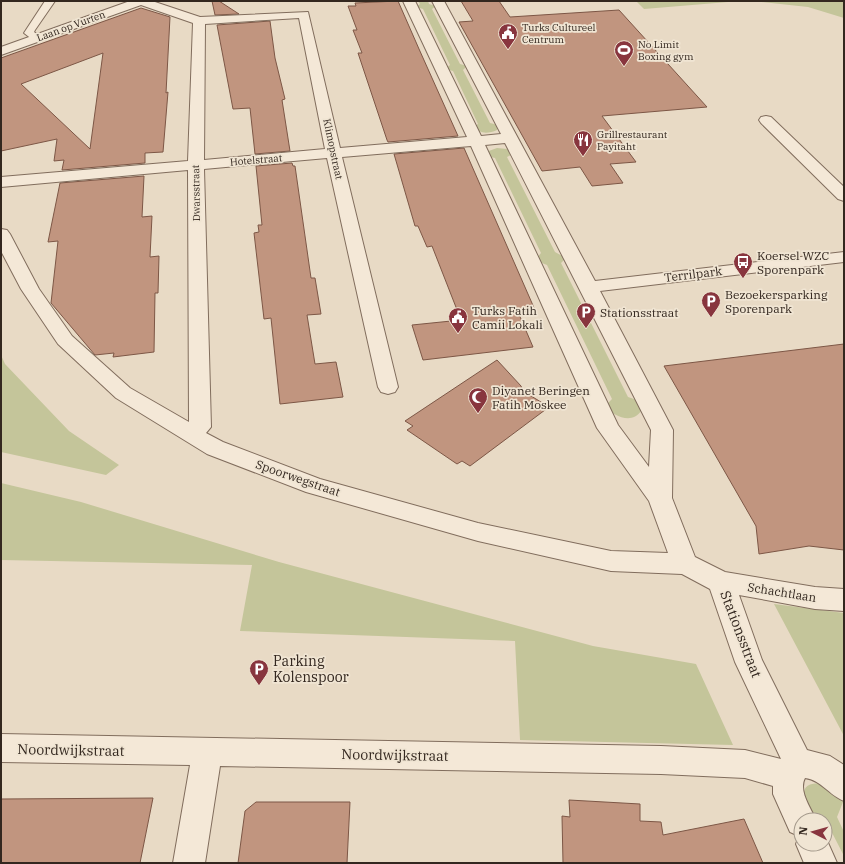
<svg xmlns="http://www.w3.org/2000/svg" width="845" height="864" viewBox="0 0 845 864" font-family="'IBM Plex Serif',serif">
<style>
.green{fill:#c4c59a}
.building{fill:#c1957f;stroke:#7d5746;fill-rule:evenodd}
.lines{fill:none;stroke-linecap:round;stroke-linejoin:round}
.service-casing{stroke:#816d5d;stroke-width:2}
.minor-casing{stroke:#816d5d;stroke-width:2}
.service{fill:#f4e8d7;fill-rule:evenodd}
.minor{fill:#f4e8d7;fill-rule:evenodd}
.labels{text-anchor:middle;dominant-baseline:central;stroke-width:3.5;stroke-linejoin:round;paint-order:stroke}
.far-street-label{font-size:10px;fill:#33271f;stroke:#f0e5d3}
.far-poi-label{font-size:10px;fill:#33271f;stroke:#f0e5d3;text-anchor:start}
.poi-label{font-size:12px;fill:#33271f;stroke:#f0e5d3;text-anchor:start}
.street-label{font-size:12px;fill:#33271f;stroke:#f0e5d3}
.near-street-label{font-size:14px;fill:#33271f;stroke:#f0e5d3}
.near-poi-label{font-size:14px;fill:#33271f;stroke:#f0e5d3;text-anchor:start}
</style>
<rect width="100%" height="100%" fill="#e8dac5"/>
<!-- green -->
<path class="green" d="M 418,1 L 428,1 L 429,4 L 436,6 L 432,9 L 460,64 L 467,66 L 463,70 L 490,123 L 498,125 L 497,130 C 488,134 480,134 473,127 L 478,124 L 453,71 L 445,69 L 450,65 L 423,9 L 416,7 L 420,4 Z
M 636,1 L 740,1 L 644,9 Z
M 752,1 L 844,1 L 844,18 L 808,7 Z
M 497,148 L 507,149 L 513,154 L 507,157 L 555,252 L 566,258 L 561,263 L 628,397 L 640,401 L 641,411 C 632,425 613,416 605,406 L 612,399 L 547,265 L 537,261 L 536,259 L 541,253 L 495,158 L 487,156 L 486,152 Z
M 1,355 L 5,364 L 69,431 L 119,465 L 106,475 L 1,452 Z
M 1,483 L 81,502 L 279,562 L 593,646 L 696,664 L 733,745 L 520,740 L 515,641 L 240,631 L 252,565 L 1,560 Z
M 774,604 L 844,613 L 844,736 Z
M 822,783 L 837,792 L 843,802 L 837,817 L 844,832 L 844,856 L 825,819 L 806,808 C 802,790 802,783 822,783 Z"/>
<!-- building -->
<path class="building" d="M 212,1 L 219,1 L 239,14 L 215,15 Z
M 398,1 L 419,49 L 458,136 L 388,142 L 387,140 L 358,53 L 362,53 L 353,30 L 357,30 L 348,6 L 356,6 L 355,3 Z
M 461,1 L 499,1 L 510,17 L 619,10 L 707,107 L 602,116 L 636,162 L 610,164 L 623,183 L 592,186 L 580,167 L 542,171 L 459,22 L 473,21 Z
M 141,8 L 170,17 L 166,93 L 168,92 L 163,152 L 145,153 L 145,163 L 62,170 L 64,160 L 54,161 L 57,139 L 1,151 L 1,58 ZM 103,53 L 90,149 L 21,84 Z
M 270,21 L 275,58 L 285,99 L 282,100 L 290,151 L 255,154 L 250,108 L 233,109 L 217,25 Z
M 464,148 L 535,310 L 518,312 L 533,347 L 423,360 L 412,325 L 461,320 L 432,246 L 427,247 L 418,226 L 415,226 L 394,154 Z
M 292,163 L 293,166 L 295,166 L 311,278 L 315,278 L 321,314 L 307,315 L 315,364 L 336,362 L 343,397 L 280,404 L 271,318 L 264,319 L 254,233 L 259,232 L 258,225 L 262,225 L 256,166 Z
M 144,176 L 142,217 L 152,216 L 150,257 L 159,256 L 158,293 L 155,293 L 154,352 L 113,357 L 114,353 L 95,355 L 51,303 L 58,241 L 48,242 L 60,183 Z
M 844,344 L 844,550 L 809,546 L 759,554 L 756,526 L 664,366 Z
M 497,360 L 521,386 L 523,391 L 549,407 L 470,466 L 462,461 L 457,464 L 407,430 L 413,426 L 405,421 Z
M 153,798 L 140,863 L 1,863 L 1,799 Z
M 569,800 L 640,804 L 640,821 L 661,822 L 663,835 L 744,819 L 763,863 L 563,863 L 562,816 L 570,817 Z
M 256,802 L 350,802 L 347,863 L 238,863 L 245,811 Z"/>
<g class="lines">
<!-- service casing -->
<g class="service-casing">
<path id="service" d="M 45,1 L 55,1 L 35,30 L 34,32 L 42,38 L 41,40 L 33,40 L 24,33 Z"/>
</g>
<!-- minor casing -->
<g class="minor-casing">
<path id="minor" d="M 130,1 L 152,1 L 200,17 L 308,12 L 340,148 L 467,137 L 403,1 L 415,1 L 481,136 L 501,134 L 432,1 L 444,1 L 595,281 L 844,252 L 844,262 L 600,291 L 673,430 L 672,498 L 695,557 L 725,572 L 815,587 L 844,589 L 844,611 L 815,609 L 739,595 L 762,660 L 807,750 L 830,756 L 844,765 L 844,801 C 829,795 821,780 805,778 C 798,791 811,808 816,820 L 801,820 L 801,844 L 825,844 L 825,836 L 837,863 L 804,863 L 796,844 L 799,836 L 790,832 L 773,794 L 773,786 L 745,778 L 661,774 L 220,766 L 205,863 L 173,863 L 190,765 L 1,762 L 1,734 L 661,746 L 745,750 L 781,759 L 735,662 L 710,589 L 682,574 L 611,571 L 478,541 L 306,492 L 207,454 L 116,398 L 58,344 L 21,289 L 1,251 L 1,229 L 7,230 L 10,234 L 39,289 L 72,336 L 130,388 L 189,422 L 188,170 L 1,187 L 1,177 L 188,161 L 193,23 L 141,5 L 1,55 L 1,47 ZM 299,18 L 325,149 L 204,160 L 205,24 ZM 505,143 L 651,430 L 649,467 L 618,425 L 485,145 ZM 471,146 L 597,428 L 649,501 L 668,553 L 611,551 L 478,523 L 320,479 L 223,442 L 206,433 L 211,427 L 204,169 L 327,158 L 378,387 L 381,392 L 388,394 L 395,392 L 398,387 L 342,157 Z
M 766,116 L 771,117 L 844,187 L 844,201 L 838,199 L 761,123 L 759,120 L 761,117 Z"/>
</g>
<!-- service -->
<use href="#service" class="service"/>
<!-- minor -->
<use href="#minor" class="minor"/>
</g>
<!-- icons -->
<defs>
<g id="civic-pin" transform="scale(1)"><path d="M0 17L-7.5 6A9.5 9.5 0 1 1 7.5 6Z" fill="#88353e" stroke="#f0e5d3"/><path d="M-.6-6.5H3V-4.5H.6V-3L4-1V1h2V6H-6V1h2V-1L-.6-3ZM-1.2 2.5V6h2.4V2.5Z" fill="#fff"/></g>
<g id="stadium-pin" transform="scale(1)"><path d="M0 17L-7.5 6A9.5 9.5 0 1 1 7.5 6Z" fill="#88353e" stroke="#f0e5d3"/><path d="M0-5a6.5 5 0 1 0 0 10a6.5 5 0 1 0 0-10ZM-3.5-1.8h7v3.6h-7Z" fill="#fff"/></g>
<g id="restaurant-pin" transform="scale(1)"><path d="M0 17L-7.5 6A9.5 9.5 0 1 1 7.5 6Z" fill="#88353e" stroke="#f0e5d3"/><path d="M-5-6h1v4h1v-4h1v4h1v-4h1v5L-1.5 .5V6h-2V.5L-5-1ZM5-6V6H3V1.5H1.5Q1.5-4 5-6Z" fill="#fff"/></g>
<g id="bus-pin" transform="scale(1)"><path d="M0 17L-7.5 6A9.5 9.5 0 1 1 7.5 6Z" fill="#88353e" stroke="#f0e5d3"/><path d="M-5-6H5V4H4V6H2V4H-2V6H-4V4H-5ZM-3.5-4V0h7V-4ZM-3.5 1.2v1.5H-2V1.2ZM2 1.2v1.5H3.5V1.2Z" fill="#fff"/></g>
<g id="parking-pin" transform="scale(1)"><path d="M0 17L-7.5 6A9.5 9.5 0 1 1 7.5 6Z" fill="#88353e" stroke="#f0e5d3"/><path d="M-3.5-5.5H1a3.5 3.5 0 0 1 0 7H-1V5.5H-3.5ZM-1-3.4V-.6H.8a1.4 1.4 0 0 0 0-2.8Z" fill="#fff"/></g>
<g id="mosque-pin" transform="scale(1)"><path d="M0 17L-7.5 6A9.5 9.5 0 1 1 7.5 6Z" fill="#88353e" stroke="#f0e5d3"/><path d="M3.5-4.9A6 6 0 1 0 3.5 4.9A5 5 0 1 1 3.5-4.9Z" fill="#fff"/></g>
</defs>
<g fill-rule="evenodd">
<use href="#civic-pin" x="508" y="33"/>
<use href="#stadium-pin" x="624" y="50"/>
<use href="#restaurant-pin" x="583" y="140"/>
<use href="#bus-pin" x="743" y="262"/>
<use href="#parking-pin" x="711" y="301"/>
<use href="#parking-pin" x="586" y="312"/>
<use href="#civic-pin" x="458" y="317"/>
<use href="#mosque-pin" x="478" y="397"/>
<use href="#parking-pin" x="259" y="669"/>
</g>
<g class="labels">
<!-- far-street labels -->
<g class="far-street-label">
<text transform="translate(71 26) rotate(-20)">Laan op Vurten</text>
<text transform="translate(333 149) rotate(78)">Klimopstraat</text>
<text transform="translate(256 160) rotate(-5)">Hotelstraat</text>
<text transform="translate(196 193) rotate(-91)">Dwarsstraat</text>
</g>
<!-- far-poi labels -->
<g class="far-poi-label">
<text x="522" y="27">Turks Cultureel<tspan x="522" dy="12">Centrum</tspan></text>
<text x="638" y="44">No Limit<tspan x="638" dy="12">Boxing gym</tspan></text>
<text x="597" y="134">Grillrestaurant<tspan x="597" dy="12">Payitaht</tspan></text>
</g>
<!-- poi labels -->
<g class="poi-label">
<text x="757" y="255">Koersel WZC<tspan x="757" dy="14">Sporenpark</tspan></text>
<text x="725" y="294">Bezoekersparking<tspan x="725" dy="14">Sporenpark</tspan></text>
<text x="472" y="310">Turks Fatih<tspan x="472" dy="14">Camii Lokali</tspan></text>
<text x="600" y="312">Stationsstraat</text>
<text x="492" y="390">Diyanet Beringen<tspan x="492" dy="14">Fatih Moskee</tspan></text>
</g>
<!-- street labels -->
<g class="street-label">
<text transform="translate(693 274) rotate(-7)">Terrilpark</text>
<text transform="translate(298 478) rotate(19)">Spoorwegstraat</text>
<text transform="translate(782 592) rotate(9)">Schachtlaan</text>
</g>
<!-- near-street labels -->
<g class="near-street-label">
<text transform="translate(741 634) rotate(69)">Stationsstraat</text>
<text transform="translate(71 750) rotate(1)">Noordwijkstraat</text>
<text transform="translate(395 755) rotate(1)">Noordwijkstraat</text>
</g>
<!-- near-poi labels -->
<g class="near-poi-label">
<text x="273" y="661">Parking<tspan x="273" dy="16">Kolenspoor</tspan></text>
</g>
</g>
<!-- border -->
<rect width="845" height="864" fill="none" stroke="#33271f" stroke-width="4"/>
<!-- north arrow -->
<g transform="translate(813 832) rotate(276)"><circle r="19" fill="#f0e5d3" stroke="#a4998b"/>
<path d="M0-3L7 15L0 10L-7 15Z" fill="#88353e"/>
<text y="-6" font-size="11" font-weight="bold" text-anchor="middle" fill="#33271f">N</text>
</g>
</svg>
